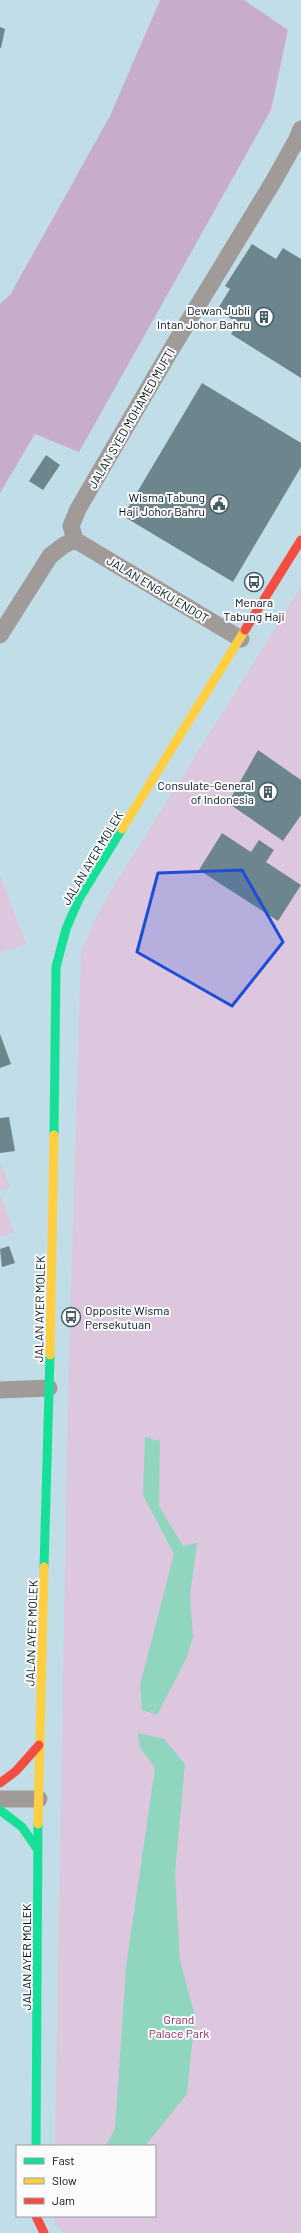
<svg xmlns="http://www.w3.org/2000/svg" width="301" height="2233" viewBox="0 0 301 2233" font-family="Barlow,sans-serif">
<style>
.green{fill:#dcc7df}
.forest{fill:#c8adca}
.water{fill:#90d6be}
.building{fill:#6d858d}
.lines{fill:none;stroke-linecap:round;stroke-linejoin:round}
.street{stroke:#a09b98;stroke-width:17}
.fast{stroke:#16e098;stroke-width:9}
.slow{stroke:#ffcf43;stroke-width:9}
.jam{stroke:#f24e42;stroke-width:9}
.marked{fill:#1d4ed8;fill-opacity:0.2;stroke:#1d4ed8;stroke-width:3;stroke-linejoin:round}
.labels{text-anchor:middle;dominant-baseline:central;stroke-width:4;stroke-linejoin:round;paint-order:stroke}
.poi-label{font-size:12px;fill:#00141d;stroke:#fbfbfb;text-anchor:end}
.street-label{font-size:12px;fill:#00141d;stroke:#fbfbfb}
.park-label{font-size:12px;fill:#853068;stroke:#fbfbfb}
</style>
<rect width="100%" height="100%" fill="#c1dde8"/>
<!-- green -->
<path class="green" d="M 301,587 L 301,2233 L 64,2233 L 54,2222 L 54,2216 L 155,2216 L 155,2146 L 55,2146 L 68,1393 L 81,951 L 102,905 Z
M 0,875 L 26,944 L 0,953 Z
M 2,1165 L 10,1187 L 0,1190 L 0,1166 Z
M 0,1193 L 14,1232 L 0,1237 Z"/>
<!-- forest -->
<path class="forest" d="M 160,0 L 244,0 L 288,30 L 271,110 L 79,452 L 35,434 L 0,493 L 0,304 L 10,295 L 110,116 Z"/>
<!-- water -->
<path class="water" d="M 145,1437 L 160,1441 L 159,1506 L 183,1546 L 197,1543 L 190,1595 L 193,1637 L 186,1659 L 157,1715 L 142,1710 L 140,1685 L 174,1554 L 143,1495 Z
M 138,1733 L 164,1739 L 185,1764 L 175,1873 L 180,1961 L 195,2016 L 187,2094 L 145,2146 L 108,2146 L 106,2145 L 115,2129 L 126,1967 L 155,1768 L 140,1748 Z"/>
<!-- building -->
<path class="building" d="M 0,27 L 5,29 L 1,48 L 0,48 Z
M 252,244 L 276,259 L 283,248 L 301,259 L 301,378 L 231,334 L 238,323 L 217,310 L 230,289 L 225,286 Z
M 202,383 L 301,443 L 301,467 L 233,582 L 123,516 Z
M 46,455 L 60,465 L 43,490 L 29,481 Z
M 258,750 L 301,780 L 301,815 L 283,841 L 228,803 Z
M 222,833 L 251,852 L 259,840 L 274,850 L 266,862 L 301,885 L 278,921 L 199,870 Z
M 0,1034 L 11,1064 L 0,1068 Z
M 9,1117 L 15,1151 L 0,1153 L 0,1118 Z
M 9,1246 L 15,1263 L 2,1267 L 0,1249 Z"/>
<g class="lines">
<!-- street -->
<path class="street" d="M 75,540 L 71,526 L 78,509 L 172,348 L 273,182 L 296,141 L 301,129
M 75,540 L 241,639
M 0,635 L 50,556 L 64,545 L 75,540
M 0,1390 L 49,1388
M 0,1799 L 39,1799"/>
<!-- fast -->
<path class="fast" d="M 54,1135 L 56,967 L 66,929 L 79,899 L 122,829
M 44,1567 L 50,1355
M 0,1810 L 22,1827 L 38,1850
M 36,2146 L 38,1824"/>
<!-- slow -->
<path class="slow" d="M 122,829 L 245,630
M 50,1355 L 54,1135
M 38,1824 L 44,1567"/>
<!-- jam -->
<path class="jam" d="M 245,630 L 301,540
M 0,1783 L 16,1771 L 39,1745
M 36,2216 L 44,2233"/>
</g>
<!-- marked area -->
<path class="marked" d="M 242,870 L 283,942 L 232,1006 L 137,952 L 158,873 Z"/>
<!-- icons -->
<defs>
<g id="building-ring" transform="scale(1)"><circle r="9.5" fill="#fbfbfb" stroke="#445a64" stroke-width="1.5"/><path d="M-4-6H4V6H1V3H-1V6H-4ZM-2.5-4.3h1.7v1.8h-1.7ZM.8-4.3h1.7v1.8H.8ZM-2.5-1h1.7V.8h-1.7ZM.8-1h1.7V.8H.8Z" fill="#445a64"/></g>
<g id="civic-ring" transform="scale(1)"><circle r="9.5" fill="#fbfbfb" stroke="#445a64" stroke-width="1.5"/><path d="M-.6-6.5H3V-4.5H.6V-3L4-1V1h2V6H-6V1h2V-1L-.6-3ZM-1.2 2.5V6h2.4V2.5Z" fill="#445a64"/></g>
<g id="bus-ring" transform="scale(1)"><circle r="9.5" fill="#fbfbfb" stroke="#445a64" stroke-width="1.5"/><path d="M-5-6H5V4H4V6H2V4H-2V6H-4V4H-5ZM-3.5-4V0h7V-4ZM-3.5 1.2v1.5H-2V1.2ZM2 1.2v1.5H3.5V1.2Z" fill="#445a64"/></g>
</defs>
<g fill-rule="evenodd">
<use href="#building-ring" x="264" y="317"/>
<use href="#civic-ring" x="219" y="504"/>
<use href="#bus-ring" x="254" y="582"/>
<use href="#building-ring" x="268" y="792"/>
<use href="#bus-ring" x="71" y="1317"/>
</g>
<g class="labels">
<!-- poi labels -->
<g class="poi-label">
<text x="250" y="310">Dewan Jubli<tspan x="250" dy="14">Intan Johor Bahru</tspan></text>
<text x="205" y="497">Wisma Tabung<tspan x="205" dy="14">Haji Johor Bahru</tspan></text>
<text x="254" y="602" text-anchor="middle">Menara<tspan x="254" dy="14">Tabung Haji</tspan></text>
<text x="254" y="785">Consulate-General<tspan x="254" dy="14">of Indonesia</tspan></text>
<text x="85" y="1310" text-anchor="start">Opposite Wisma<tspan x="85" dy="14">Persekutuan</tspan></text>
</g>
<!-- street labels -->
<g class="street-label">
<text transform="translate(131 418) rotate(-60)">JALAN SYED MOHAMED MUFTI</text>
<text transform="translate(158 589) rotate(31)">JALAN ENGKU ENDOT</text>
<text transform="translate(92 858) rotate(-59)">JALAN AYER MOLEK</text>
<text transform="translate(39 1309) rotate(-89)">JALAN AYER MOLEK</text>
<text transform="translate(31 1633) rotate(-88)">JALAN AYER MOLEK</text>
<text transform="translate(26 1957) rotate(-90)">JALAN AYER MOLEK</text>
</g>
<!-- park labels -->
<g class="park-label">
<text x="179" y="2019">Grand<tspan x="179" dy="14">Palace Park</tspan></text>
</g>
</g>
<!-- legend -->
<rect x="16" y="2145" width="140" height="72" fill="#fbfbfb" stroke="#979fa2"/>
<rect x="24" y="2158" width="20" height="6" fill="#16e098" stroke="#979fa2"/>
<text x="52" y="2165" font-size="12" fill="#00141d">Fast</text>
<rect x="24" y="2178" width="20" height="6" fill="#ffcf43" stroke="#979fa2"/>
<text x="52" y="2185" font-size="12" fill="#00141d">Slow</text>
<rect x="24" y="2198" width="20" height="6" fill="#f24e42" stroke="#979fa2"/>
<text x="52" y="2205" font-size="12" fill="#00141d">Jam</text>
</svg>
